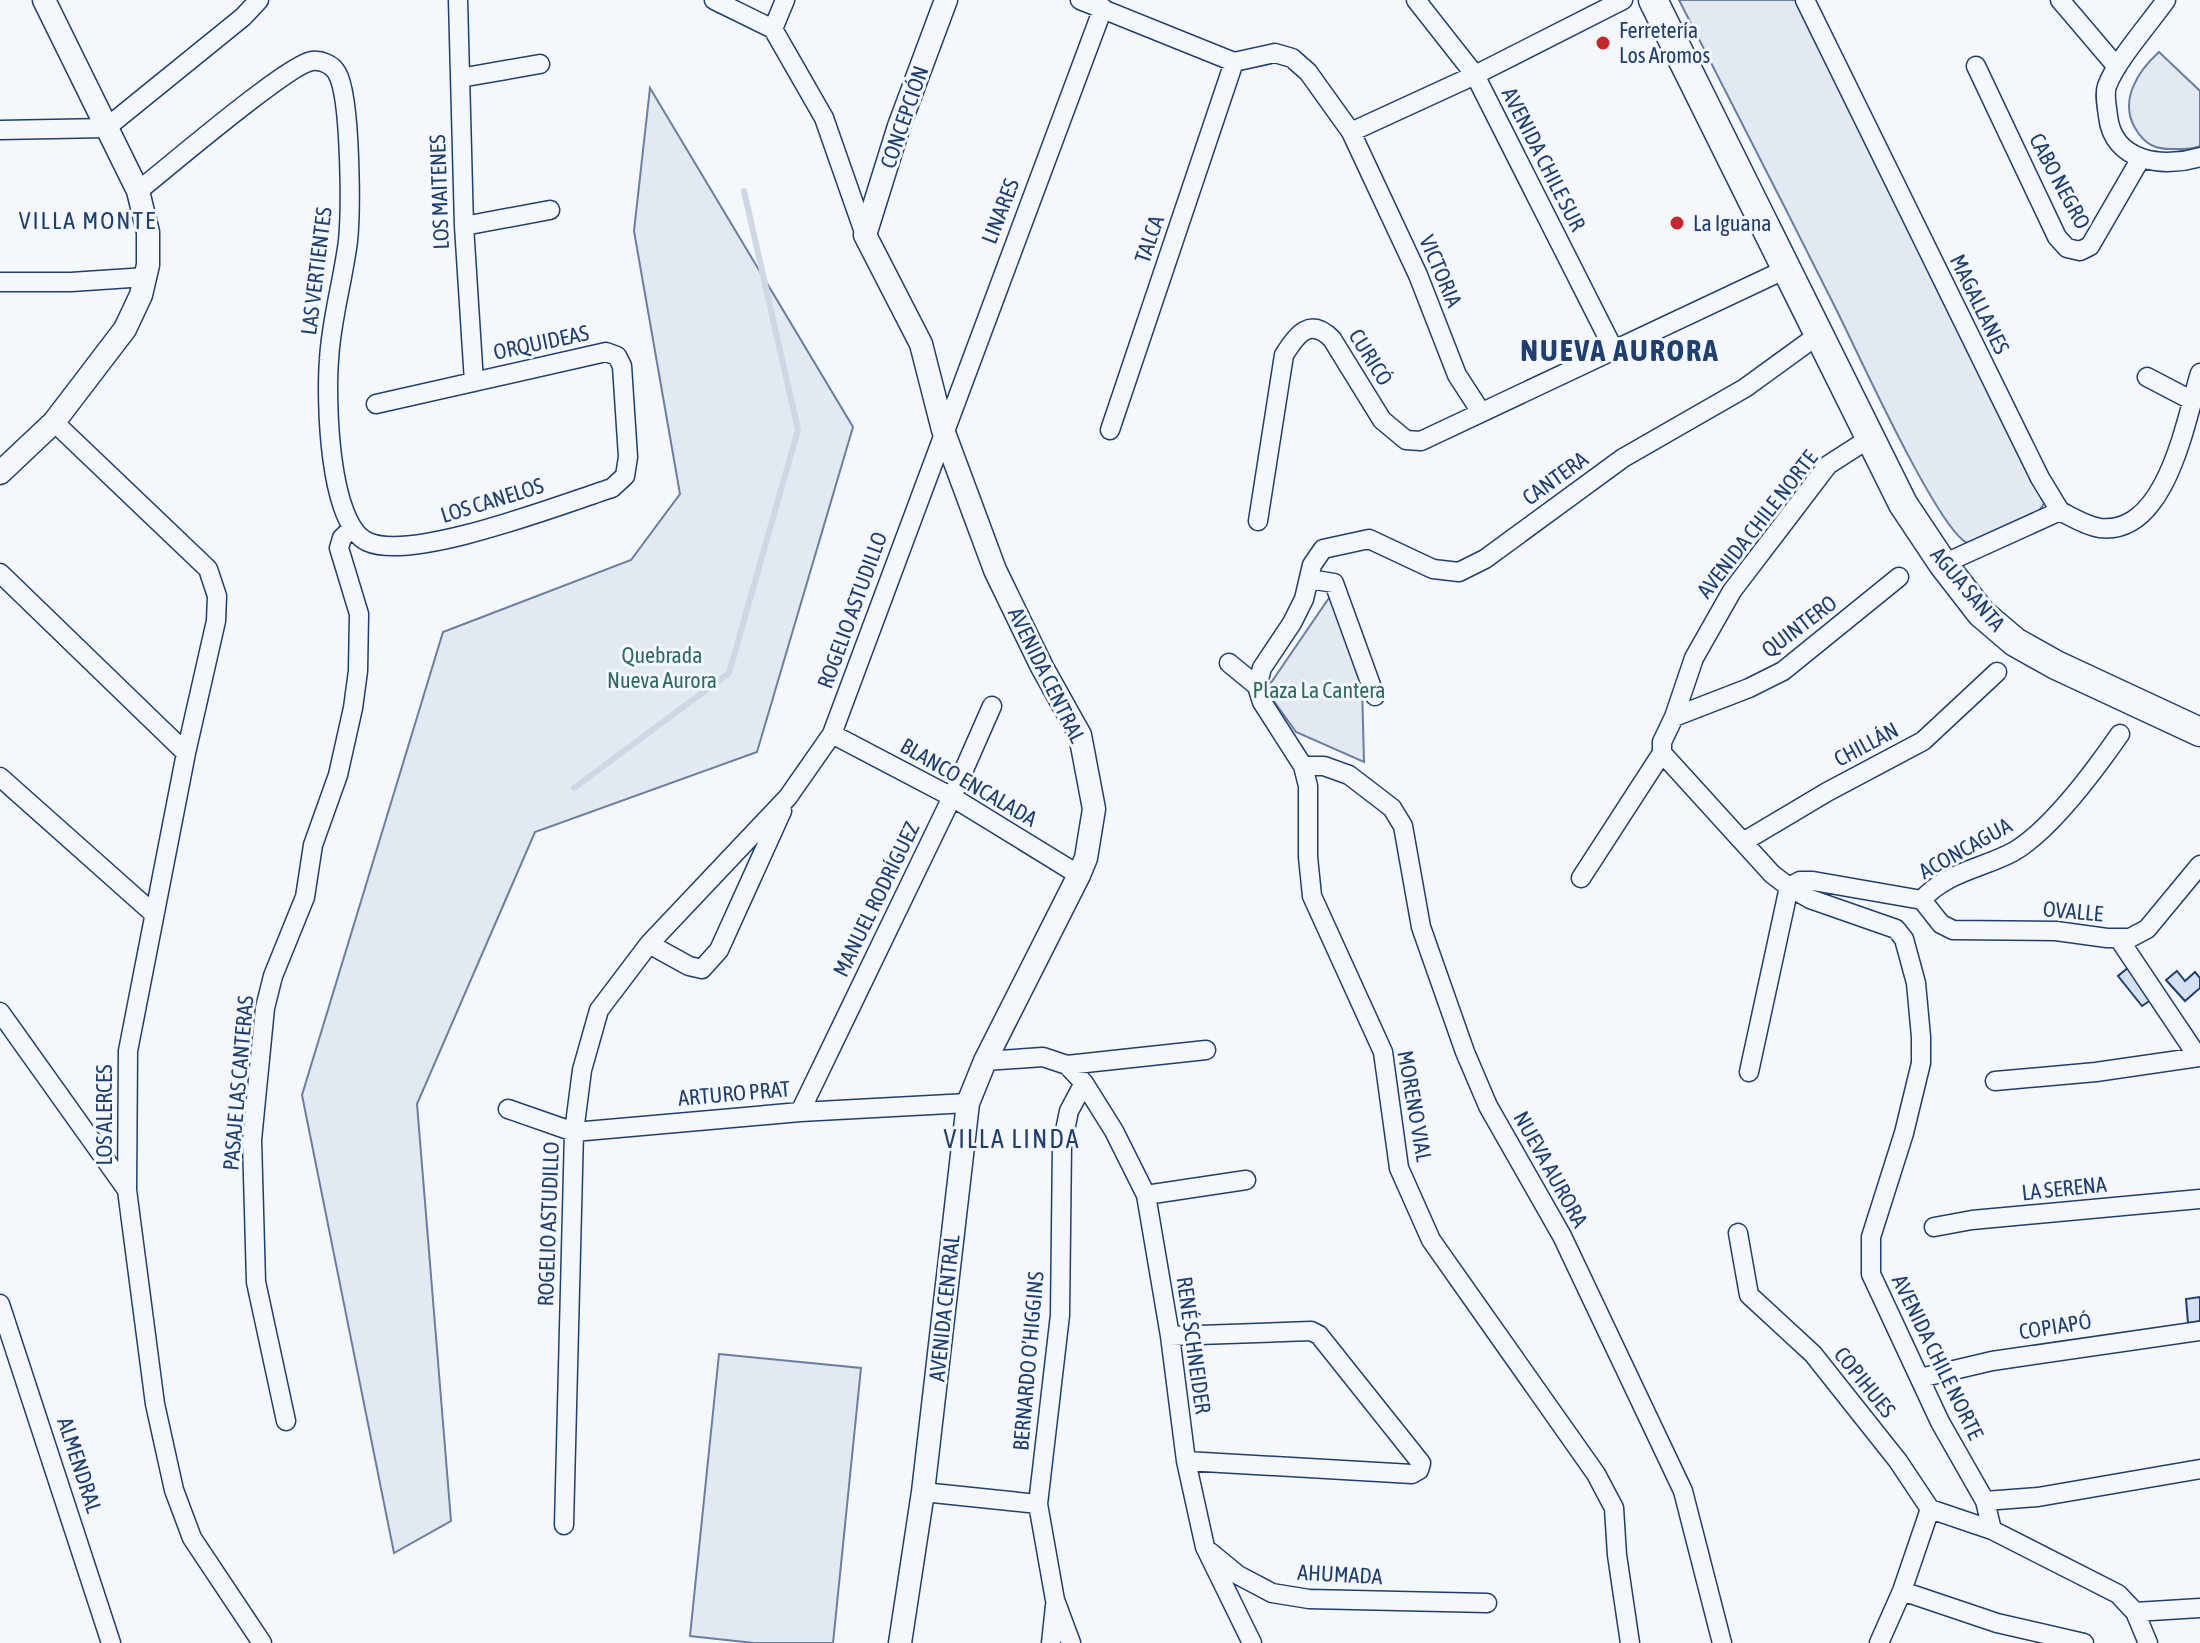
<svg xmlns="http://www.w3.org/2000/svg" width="2200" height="1643" viewBox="0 0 2200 1643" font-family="'Asap Condensed',sans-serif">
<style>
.green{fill:#e3e9f0;stroke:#687fa3;stroke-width:2}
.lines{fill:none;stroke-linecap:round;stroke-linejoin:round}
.stream{stroke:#cfd7e4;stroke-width:6}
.building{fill:#d5e0f0;stroke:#1d3f73;stroke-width:2}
.minor-casing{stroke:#1d3f73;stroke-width:21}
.tertiary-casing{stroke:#1d3f73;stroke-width:25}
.primary-casing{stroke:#1d3f73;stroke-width:31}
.minor{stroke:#f4f7fb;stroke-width:18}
.tertiary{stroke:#f4f7fb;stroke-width:22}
.primary{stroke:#f4f7fb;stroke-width:28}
.poi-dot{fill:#c62828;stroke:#f4f7fb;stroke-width:3}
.labels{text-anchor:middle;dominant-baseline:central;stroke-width:6;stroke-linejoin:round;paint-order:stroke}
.poi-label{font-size:22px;fill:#1d3f73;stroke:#f4f7fb;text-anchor:start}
.street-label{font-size:22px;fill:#1d3f73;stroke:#f4f7fb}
.park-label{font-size:22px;fill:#2c6c60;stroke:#f4f7fb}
.neighbourhood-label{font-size:24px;letter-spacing:2px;fill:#1d3f73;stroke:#f4f7fb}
.quarter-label{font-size:26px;letter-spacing:2px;fill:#1d3f73;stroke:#f4f7fb}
.district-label{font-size:30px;font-weight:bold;letter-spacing:2px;fill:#1d3f73;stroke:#f4f7fb}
</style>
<rect width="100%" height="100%" fill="#f4f7fb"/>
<!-- green -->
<path class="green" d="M 1679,0 L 1797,0 L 2045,502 L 2037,514 L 1967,543 C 1936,527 1855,346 1834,305 C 1783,203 1731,102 1679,0 Z
M 2159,52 L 2200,91 L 2200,146 C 2192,150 2184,149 2176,149 C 2156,150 2145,145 2135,128 C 2119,100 2138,71 2159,52 Z
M 650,88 L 853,427 L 757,752 L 535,832 L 417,1104 L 451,1521 L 394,1553 L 302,1095 L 443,632 L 631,560 L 680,494 L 634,231 Z
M 1331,595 L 1362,685 L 1364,762 L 1296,732 L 1266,690 Z
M 719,1354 L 861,1368 L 833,1643 L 754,1643 L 690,1636 Z"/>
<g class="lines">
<!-- stream -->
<path class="stream" d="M 574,788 L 729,673 L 798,430 L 744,191"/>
</g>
<!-- building -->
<path class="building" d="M 2129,967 L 2154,998 L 2142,1006 L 2118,976 Z
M 2177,971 L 2185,981 L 2195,972 L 2200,978 L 2200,988 L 2185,1001 L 2166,980 Z
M 2200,1297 L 2200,1321 L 2188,1323 L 2186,1299 Z"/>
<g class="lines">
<!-- minor casing -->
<g class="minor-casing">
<path id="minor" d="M 458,0 L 464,226 L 474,382
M 714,0 L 773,29 L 824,118 L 865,235
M 1080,0 L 1234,62 L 1275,53 L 1292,58 L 1308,72 L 1351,132 L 1418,275 L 1457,375 L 1481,412
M 1416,0 L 1475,75 L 1614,350
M 1805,0 L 2040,478 L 2060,511
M 2060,0 L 2117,67
M 2166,0 C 2150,23 2116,61 2107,86 C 2104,94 2107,107 2108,116 C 2113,163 2164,168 2200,157
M 773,29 L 785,0
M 1976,66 L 2057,237 L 2067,248 L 2080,251 L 2090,246 L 2141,158
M 460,78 L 540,64
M 0,130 L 106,128 L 243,17 L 259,0
M 1351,132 L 1475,75 L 1623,0
M 138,191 C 165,170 288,64 312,61 C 321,60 332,64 337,73 C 351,97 351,210 348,241 C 343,281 331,320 329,360 C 326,398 328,525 368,542 C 413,562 562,504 612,488 L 625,476 L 628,457 L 622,366 L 617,356 L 606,352 L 376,404
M 464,226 L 550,210
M 0,282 L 71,282 L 146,277
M 2147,377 L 2191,400
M 54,422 L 208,569 L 217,596 L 216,621 L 186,753 L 128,1051 L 127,1190 L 155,1404 L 174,1490 L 192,1538 L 262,1643
M 1110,430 L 1234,62
M 1870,438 L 1828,465 L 1732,591 L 1694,658 L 1674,717 L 1662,742 L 1662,753 L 1772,874 L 1789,887 L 1810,899 L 1896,929 L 1904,939 L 1916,983 L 1921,1037 L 1921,1063 L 1904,1133 L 1871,1237 L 1871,1274 L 1940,1422 L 1985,1501 L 1992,1530 L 2118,1594 L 2135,1612 L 2148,1643
M 2060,511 C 2072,517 2086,526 2100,528 C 2167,536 2186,418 2200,373
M 1258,521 L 1284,355 C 1297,334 1310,317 1332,339 L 1382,420 L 1406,440 L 1421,441 L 1786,269
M 1943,564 L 2060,511
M 0,573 L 186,753
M 1309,579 L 1334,583 L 1375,696
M 1229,663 L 1257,686
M 1674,717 L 1749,688 L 1783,671 L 1899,577
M 832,734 L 952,797 L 1079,875
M 1303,766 L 1324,766 L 1349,775 L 1392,808 L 1403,826 L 1421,927 L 1465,1052 L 1488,1106 L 1562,1236 L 1683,1491 L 1722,1643
M 0,777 L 154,914
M 1743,842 L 1827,792 L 1923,741 L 1997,672
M 1581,878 L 1662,753
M 1922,900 L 1941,924 L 1953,930 L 2056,931 L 2107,938 L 2130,938 L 2147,929 L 2200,865
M 2119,939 L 2198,1057
M 649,944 L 689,966 L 702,969 L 719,950 L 782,811
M 0,1012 L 127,1190
M 985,1061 L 1043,1057 L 1067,1065 L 1206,1050
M 1067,1065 L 1084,1083 L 1114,1131 L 1146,1195 L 1170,1336 L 1186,1461 L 1205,1547 L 1252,1643
M 1749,1072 L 1789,887 L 1800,881 L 1813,881 L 1922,900 C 1944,873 1983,868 2013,852 C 2051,830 2095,770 2120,734
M 1995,1081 L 2096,1072 L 2200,1057
M 508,1109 L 574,1132 L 800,1112 L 968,1103
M 800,1112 L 952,797 L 992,706
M 1146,1195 L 1246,1180
M 1934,1227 L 1972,1220 L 2200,1199
M 1738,1233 L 1749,1295 L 1813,1354 L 1898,1461 L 1930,1509 L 1992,1530
M 0,1304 L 111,1643
M 1170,1336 L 1311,1331 L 1319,1335 L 1421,1463 L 1419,1470 L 1412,1474 L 1186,1461
M 1920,1378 L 1992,1361 L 2200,1331
M 286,1421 L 256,1282 L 252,1140 L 265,1008 L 273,976 L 305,897 L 313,845 L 338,775 L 353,708 L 358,671 L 359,614 L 339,548 L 342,538 L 352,528
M 923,1492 L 1038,1504
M 1985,1501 L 2038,1497 L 2200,1469
M 564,1525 L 574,1132 L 582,1070 L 599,1010 L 649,944 L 788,797 L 832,734 L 1103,8
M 1210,1552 L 1238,1575 L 1272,1593 L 1309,1599 L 1487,1603
M 1902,1591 L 1997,1623 L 2084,1643
M 2135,1612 L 2200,1608
M 1051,1643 L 1055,1606
M 1071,1643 L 1055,1600 L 1038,1504 L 1060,1315 L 1062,1145 L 1069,1111 L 1084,1083
M 1630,1643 L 1617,1555 L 1614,1508 L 1596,1474 L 1431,1240 L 1399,1168 L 1383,1052 L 1312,896 L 1308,857 L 1308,786 L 1303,766 L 1262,702 L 1257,686 L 1262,668 L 1292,623 L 1304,599 L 1312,565 L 1323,549 L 1369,539 L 1433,569 L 1459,572 L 1485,559 L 1623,458 L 1745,388 L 1818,335
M 1879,1643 L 1902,1591 L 1930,1509"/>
</g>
<!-- tertiary casing -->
<g class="tertiary-casing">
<path id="tertiary" d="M 0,473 L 54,422 L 125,329 L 141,295 L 148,265 L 148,232 L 138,191 L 44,0
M 900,1643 L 923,1492 L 968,1103 L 985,1061 L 1079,875 L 1086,858 L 1094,809 L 1080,735 L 1042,667 L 995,570 L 943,430 L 921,344 L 865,235 L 899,126 L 946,0"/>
</g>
<!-- primary casing -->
<g class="primary-casing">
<path id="primary" d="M 1653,0 L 1903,504 L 1943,564 L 1981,613 L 2015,642 L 2056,665 L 2200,732"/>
</g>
<!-- minor -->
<use href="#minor" class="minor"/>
<!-- tertiary -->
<use href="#tertiary" class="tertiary"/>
<!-- primary -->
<use href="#primary" class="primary"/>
</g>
<!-- markers -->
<g class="poi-dot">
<circle cx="1603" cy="43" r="8"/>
<circle cx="1677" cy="223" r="8"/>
</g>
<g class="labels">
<!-- poi labels -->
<g class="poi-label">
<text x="1619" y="30">Ferretería<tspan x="1619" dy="25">Los Aromos</tspan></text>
<text x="1693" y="223">La Iguana</text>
</g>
<!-- street labels -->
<g class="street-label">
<text transform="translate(904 117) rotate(-71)">CONCEPCIÓN</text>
<text transform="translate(1544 159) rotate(63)">AVENIDA CHILE SUR</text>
<text transform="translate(2060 181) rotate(62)">CABO NEGRO</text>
<text transform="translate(439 192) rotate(-92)">LOS MAITENES</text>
<text transform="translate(1000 211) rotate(-69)">LINARES</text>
<text transform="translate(1149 239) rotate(-71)">TALCA</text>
<text transform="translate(316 271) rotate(-83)">LAS VERTIENTES</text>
<text transform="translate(1441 271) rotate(67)">VICTORIA</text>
<text transform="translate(1980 304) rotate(64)">MAGALLANES</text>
<text transform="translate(541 342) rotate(-12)">ORQUIDEAS</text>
<text transform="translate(1371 357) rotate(58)">CURICÓ</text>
<text transform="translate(1555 478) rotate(-36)">CANTERA</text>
<text transform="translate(492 500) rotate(-17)">LOS CANELOS</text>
<text transform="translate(1757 524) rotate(-52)">AVENIDA CHILE NORTE</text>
<text transform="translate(1968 589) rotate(50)">AGUA SANTA</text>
<text transform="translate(852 610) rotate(-70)">ROGELIO ASTUDILLO</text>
<text transform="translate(1799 626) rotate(-37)">QUINTERO</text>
<text transform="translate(1047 675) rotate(64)">AVENIDA CENTRAL</text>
<text transform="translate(1866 744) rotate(-28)">CHILLÁN</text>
<text transform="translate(969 782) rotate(30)">BLANCO ENCALADA</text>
<text transform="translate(1965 848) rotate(-29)">ACONCAGUA</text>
<text transform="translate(876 899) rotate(-64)">MANUEL RODRÍGUEZ</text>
<text transform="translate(2073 911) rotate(5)">OVALLE</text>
<text transform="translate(238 1083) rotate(-85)">PASAJE LAS CANTERAS</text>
<text transform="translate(734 1093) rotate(-5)">ARTURO PRAT</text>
<text transform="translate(1415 1106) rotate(80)">MORENO VIAL</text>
<text transform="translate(104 1115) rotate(-90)">LOS ALERCES</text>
<text transform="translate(1551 1169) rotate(61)">NUEVA AURORA</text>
<text transform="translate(2064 1188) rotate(-6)">LA SERENA</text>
<text transform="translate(548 1224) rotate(-88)">ROGELIO ASTUDILLO</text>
<text transform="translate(944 1308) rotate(-84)">AVENIDA CENTRAL</text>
<text transform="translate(2055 1326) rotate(-9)">COPIAPÓ</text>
<text transform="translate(1194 1345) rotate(82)">RENÉ SCHNEIDER</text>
<text transform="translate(1938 1357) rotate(64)">AVENIDA CHILE NORTE</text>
<text transform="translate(1028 1361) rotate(-85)">BERNARDO O’HIGGINS</text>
<text transform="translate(1865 1382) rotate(51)">COPIHUES</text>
<text transform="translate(80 1465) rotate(72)">ALMENDRAL</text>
<text transform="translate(1340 1574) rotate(3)">AHUMADA</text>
</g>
<!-- park labels -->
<g class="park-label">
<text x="662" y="655">Quebrada<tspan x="662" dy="25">Nueva Aurora</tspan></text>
<text x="1319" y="690">Plaza La Cantera</text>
</g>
<!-- neighbourhood labels -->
<g class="neighbourhood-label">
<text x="88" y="220">VILLA MONTE</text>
</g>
<!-- quarter labels -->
<g class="quarter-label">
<text x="1012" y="1139">VILLA LINDA</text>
</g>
<!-- district labels -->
<g class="district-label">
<text x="1620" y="350">NUEVA AURORA</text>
</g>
</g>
</svg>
